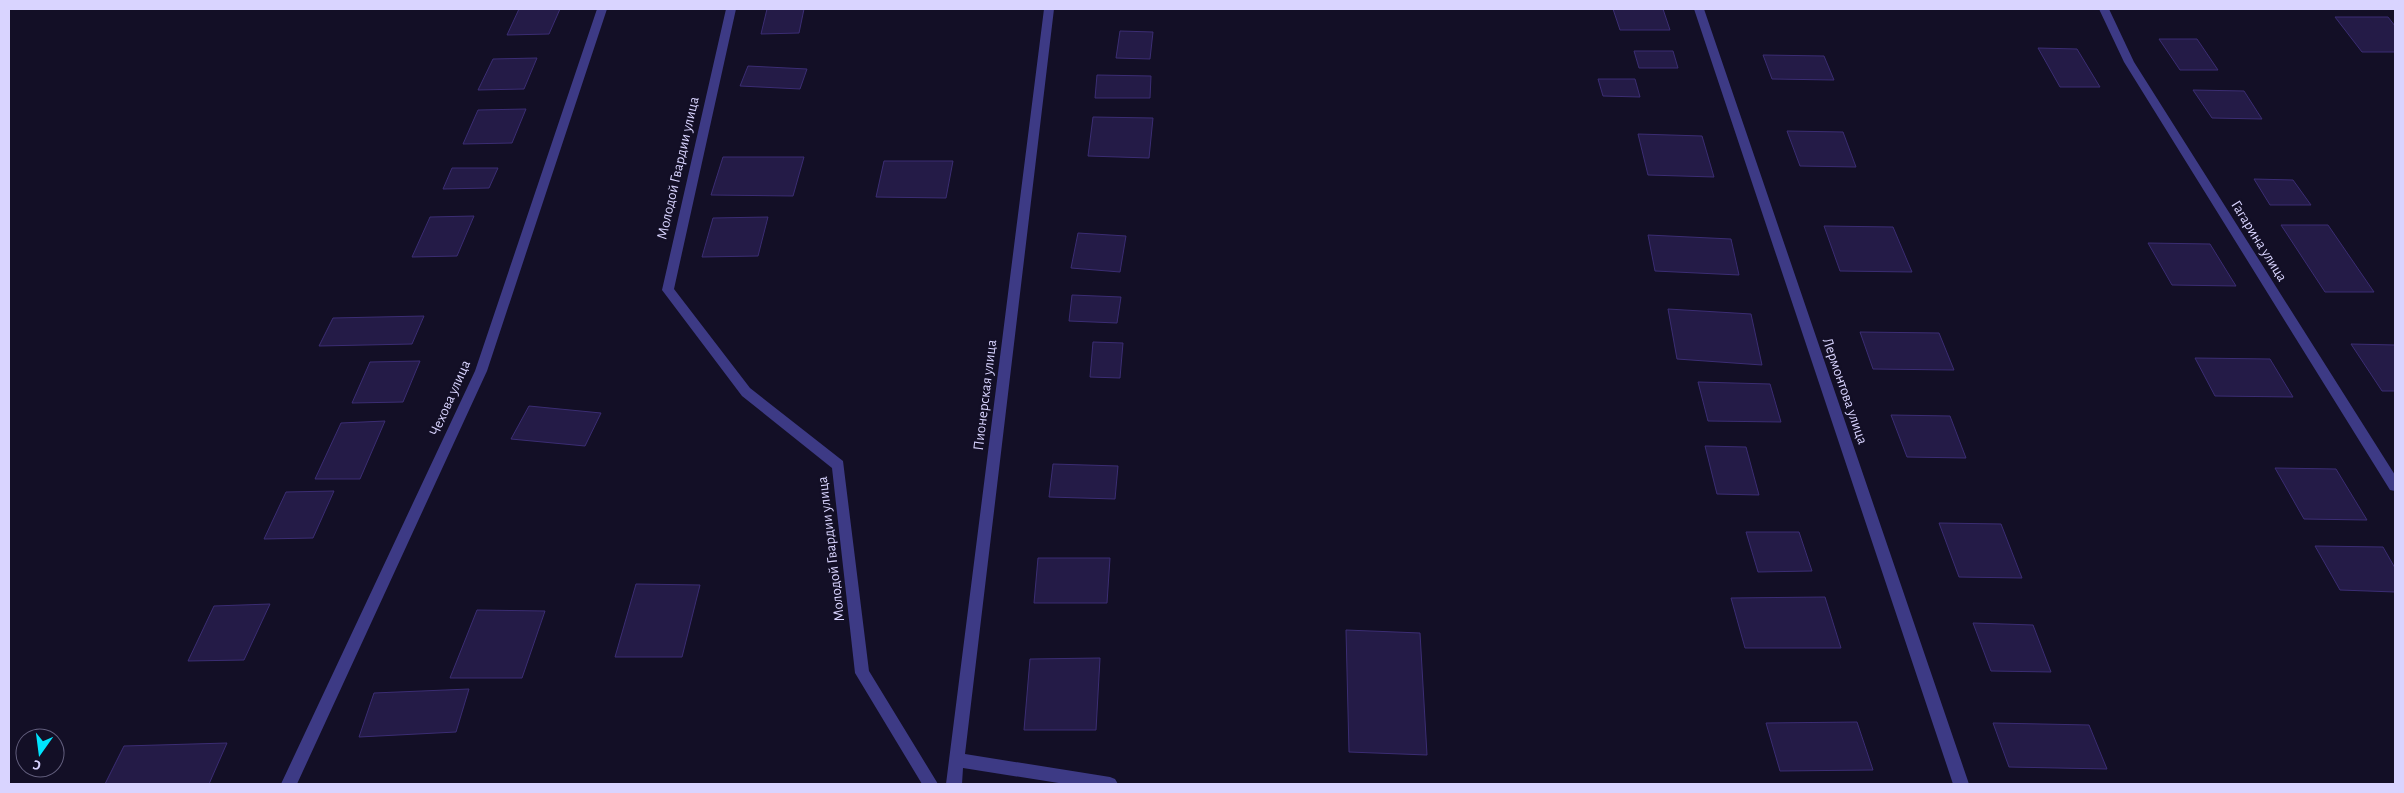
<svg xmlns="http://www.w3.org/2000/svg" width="2404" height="793" viewBox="0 0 2404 793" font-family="'Alegreya Sans',sans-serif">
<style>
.building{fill:#241b47;stroke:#3b2d73}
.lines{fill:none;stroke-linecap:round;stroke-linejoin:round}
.minor{fill:#3d3a85;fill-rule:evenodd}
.labels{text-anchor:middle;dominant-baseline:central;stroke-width:4.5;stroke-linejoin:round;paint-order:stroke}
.street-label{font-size:15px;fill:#d9d4ff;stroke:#130f26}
</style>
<rect width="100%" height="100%" fill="#130f26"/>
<!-- building -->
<path class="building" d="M 519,9 L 560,9 L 549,34 L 507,35 Z
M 767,9 L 804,9 L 799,33 L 761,34 Z
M 1613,9 L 1663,9 L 1670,30 L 1620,30 Z
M 2335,17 L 2388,17 L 2395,26 L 2395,52 L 2362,52 Z
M 1120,31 L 1153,32 L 1150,59 L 1116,58 Z
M 2159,39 L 2197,39 L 2218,70 L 2180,70 Z
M 2038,48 L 2077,49 L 2100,87 L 2060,87 Z
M 1634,51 L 1673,51 L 1678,68 L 1639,68 Z
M 1763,55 L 1824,56 L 1834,80 L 1772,79 Z
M 537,58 L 524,89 L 478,90 L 493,59 Z
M 748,66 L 807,69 L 800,89 L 740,86 Z
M 1097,75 L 1151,76 L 1150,98 L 1095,98 Z
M 1598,79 L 1635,79 L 1640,97 L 1603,96 Z
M 2193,90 L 2244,91 L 2262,119 L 2212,118 Z
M 526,109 L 512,143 L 463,144 L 478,110 Z
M 1093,117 L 1153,118 L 1149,158 L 1088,156 Z
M 1787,131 L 1843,132 L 1856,167 L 1800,166 Z
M 1638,134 L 1702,136 L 1714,177 L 1648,175 Z
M 723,157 L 804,157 L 793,196 L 711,195 Z
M 884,161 L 953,161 L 946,198 L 876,197 Z
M 452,168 L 498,168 L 489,188 L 443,189 Z
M 2254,179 L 2293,180 L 2311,205 L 2270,205 Z
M 474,216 L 457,256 L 412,257 L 430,217 Z
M 768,217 L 758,256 L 702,257 L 713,218 Z
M 2281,225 L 2328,225 L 2374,292 L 2325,292 Z
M 1824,226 L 1893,227 L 1912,272 L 1840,271 Z
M 1078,233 L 1126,236 L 1120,272 L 1071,268 Z
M 1648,235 L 1731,239 L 1739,275 L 1655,271 Z
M 2148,243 L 2210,244 L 2236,286 L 2172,285 Z
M 1072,295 L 1121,297 L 1117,323 L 1069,321 Z
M 1668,309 L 1751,314 L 1762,365 L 1677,359 Z
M 424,316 L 412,344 L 319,346 L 333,318 Z
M 1860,332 L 1939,333 L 1954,370 L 1873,369 Z
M 1093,342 L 1123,343 L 1120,378 L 1090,377 Z
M 2351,344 L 2395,345 L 2395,391 L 2382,391 Z
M 2195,358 L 2270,359 L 2293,397 L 2215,396 Z
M 420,361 L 403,402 L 352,403 L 370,362 Z
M 1698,382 L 1770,384 L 1781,422 L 1708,421 Z
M 529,406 L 601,413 L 585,446 L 511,439 Z
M 1891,415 L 1950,416 L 1966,458 L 1907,457 Z
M 385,421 L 360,479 L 315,479 L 341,423 Z
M 1705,446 L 1746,447 L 1759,495 L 1717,494 Z
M 1053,464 L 1118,466 L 1115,499 L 1049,497 Z
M 2275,468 L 2336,469 L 2367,520 L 2304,519 Z
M 334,491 L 313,538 L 264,539 L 286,492 Z
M 1939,523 L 2001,524 L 2022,578 L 1959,577 Z
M 1746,532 L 1799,532 L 1812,571 L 1758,572 Z
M 2315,546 L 2383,547 L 2395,568 L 2395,592 L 2340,590 Z
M 1038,558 L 1110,558 L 1107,603 L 1034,603 Z
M 636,584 L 700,585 L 682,657 L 615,657 Z
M 1825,597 L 1841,648 L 1745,648 L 1731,598 Z
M 270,604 L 244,660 L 188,661 L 214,606 Z
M 477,610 L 545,611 L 522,678 L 450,678 Z
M 1973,623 L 2033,625 L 2051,672 L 1991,671 Z
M 1346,630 L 1420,633 L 1427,755 L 1349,752 Z
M 1100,658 L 1096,730 L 1024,730 L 1030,659 Z
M 469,689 L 456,732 L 359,737 L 374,693 Z
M 1857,722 L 1873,770 L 1780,771 L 1766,723 Z
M 1993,723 L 2089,725 L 2107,769 L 2009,767 Z
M 227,743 L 209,784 L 105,784 L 124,746 Z"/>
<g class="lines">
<!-- minor -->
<path class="minor" d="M 597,9 L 607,9 L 487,371 L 297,784 L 281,784 L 475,371 Z
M 726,9 L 736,9 L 674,289 L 750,388 L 843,461 L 869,671 L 938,784 L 922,784 L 855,673 L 832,468 L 742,396 L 662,290 Z
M 1044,9 L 1054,9 L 965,754 L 1110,777 L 1115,779 L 1118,784 L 1065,784 L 963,768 L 962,784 L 946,784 Z
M 1694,9 L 1704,9 L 1969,784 L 1953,784 Z
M 2099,9 L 2109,9 L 2134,62 L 2395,475 L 2395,491 L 2390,490 L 2124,62 Z"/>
</g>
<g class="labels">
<!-- street labels -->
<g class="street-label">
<text transform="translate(678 168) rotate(-77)">Молодой Гвардии улица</text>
<text transform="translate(2259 241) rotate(58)">Гагарина улица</text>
<text transform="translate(1845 391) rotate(71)">Лермонтова улица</text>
<text transform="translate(985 395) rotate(-83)">Пионерская улица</text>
<text transform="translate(450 398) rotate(-66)">Чехова улица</text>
<text transform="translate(831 549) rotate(-97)">Молодой Гвардии улица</text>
</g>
</g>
<!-- border -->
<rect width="2404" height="793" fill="none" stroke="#d9d4ff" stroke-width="20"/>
<!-- north arrow -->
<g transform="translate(40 753) rotate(194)"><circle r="24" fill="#130f26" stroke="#625e7d"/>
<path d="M0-4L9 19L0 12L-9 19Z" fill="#00e5ff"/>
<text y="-8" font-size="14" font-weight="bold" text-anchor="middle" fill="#d9d4ff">С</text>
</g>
</svg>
